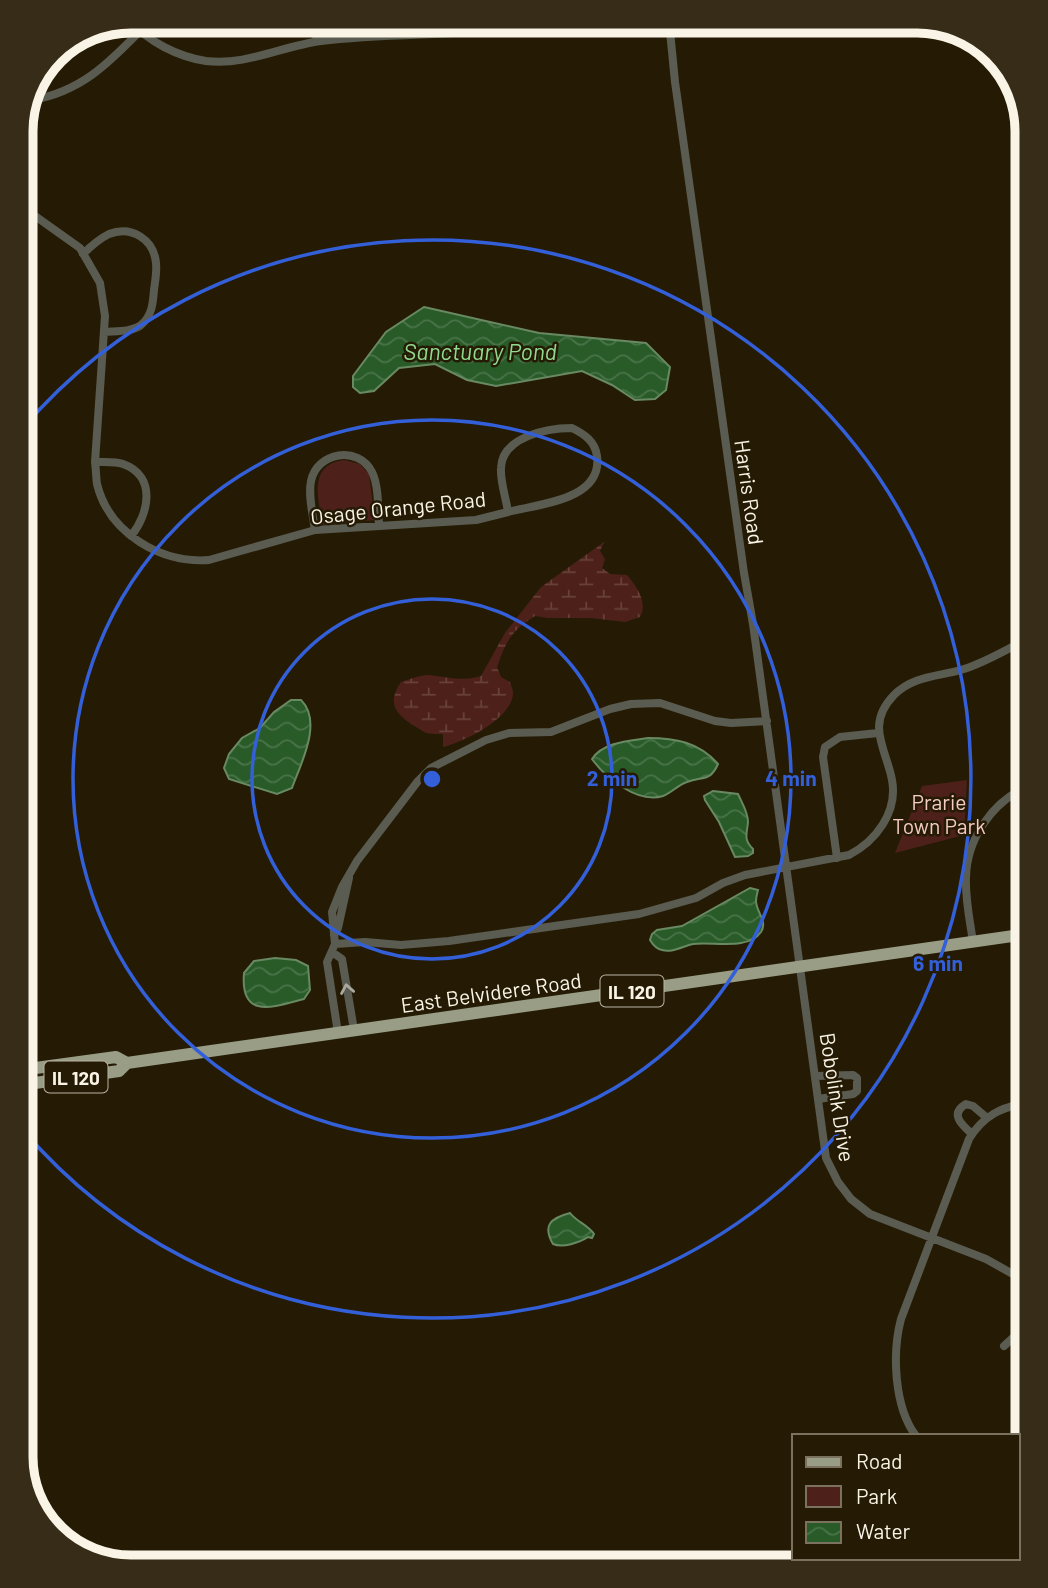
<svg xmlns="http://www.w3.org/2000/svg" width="1048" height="1588" viewBox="0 0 1048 1588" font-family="Barlow,sans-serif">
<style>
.wetland{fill:url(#wetland-marsh)}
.park{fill:#4d201a}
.water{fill:url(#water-waves);stroke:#688962;stroke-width:2}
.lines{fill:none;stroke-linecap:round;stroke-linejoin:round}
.minor{stroke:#5a5c51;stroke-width:8}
.primary{stroke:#999d86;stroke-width:12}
.oneway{stroke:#aaa89c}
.ring{fill:none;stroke:#335fd9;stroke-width:3.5}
.labels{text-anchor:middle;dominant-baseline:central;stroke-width:5;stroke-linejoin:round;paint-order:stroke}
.shield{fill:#251b05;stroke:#bab3a2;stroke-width:2}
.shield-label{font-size:19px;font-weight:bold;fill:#faf4e6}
.street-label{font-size:21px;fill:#faf4e6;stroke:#251b05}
.park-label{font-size:21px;fill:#f6cbc4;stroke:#251b05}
.water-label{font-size:23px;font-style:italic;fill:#91d98f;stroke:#251b05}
.rim{fill:none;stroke:#faf4e6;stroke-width:9}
.centre{fill:#335fd9;stroke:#251b05;stroke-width:3.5}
.ring-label{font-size:21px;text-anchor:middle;font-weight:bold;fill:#335fd9;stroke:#251b05;stroke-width:5;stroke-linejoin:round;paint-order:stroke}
</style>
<defs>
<pattern id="wetland-marsh" width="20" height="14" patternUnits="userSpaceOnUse" patternTransform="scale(1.75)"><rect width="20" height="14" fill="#4d201a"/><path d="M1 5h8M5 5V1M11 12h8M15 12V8" fill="none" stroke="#68413b"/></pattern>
<pattern id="water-waves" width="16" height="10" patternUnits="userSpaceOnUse" patternTransform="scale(1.75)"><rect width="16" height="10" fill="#295b29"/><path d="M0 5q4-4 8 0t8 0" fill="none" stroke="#497348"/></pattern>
</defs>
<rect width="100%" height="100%" fill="#251b05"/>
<!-- wetland -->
<path class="wetland" d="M 604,542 L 600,551 L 605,559 L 602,568 L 610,574 L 627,575 C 637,587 648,602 640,617 L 625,622 L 591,618 L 548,618 L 535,616 C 511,631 506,641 497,667 L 501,677 L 510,682 C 511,686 513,689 513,693 C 513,718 464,742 443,747 L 443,734 C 438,734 431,734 426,733 C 424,732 418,728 416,727 C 396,715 386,704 401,682 C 410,679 420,675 429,675 C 448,677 462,682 481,676 L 505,633 L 541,587 Z"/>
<!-- park -->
<path class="park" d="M 344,460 L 360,464 L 369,474 L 375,520 L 322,525 C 319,499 307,465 344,460 Z
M 967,780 L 964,835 L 895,853 L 922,786 Z"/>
<!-- water -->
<path class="water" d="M 424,307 L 539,333 L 646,343 L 670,367 L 666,390 L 655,399 L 635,400 L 612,385 L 582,371 L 496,386 L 467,380 L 435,364 L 399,368 L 374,391 L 360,393 L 353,387 L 353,376 L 386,332 Z
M 291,700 L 301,700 C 323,722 301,763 292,788 L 277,794 L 229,779 L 224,768 L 229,754 L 242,738 L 260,728 L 274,712 Z
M 648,738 C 675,738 699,742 718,764 C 710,782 703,776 687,782 C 678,785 671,793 663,796 C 637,804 605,777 592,759 C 603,742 629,741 648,738 Z
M 713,791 L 738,794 C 742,803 748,812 748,822 C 747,834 743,839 753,849 L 753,853 L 748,856 L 735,857 L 719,822 L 705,800 L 704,796 Z
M 750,888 L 758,890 C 757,894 756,897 756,901 C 756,912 768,921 761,932 C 748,951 712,941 693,944 C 683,946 673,953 662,950 C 656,949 653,945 650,940 L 652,934 L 657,930 L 682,926 Z
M 275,958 L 296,960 L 308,966 L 310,990 L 304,999 C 273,1007 240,1020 244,973 L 254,961 Z
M 570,1213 C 577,1222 588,1225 594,1234 L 592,1238 L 588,1237 C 579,1243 563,1248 553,1244 C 542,1225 551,1218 570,1213 Z"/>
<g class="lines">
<!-- minor -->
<path class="minor" d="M 131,21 C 148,42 179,57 206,61 C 246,66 282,46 321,41 C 401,31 483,38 562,21
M 313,21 L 317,41
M 348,21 L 351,37
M 669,21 L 675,82 L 744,573 L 753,624 L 826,1158 L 838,1182 L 851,1199 L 870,1214 L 986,1259 L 1027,1282
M 32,100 C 80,92 108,64 141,30
M 21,206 L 80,248 L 100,283 L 105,316 L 95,462 C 96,469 96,477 97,484 C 109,533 161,564 209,560 L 315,530 L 476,520 L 508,512
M 83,254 C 91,246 99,239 109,234 C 132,225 154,240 156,263 C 157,272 155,282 154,290 C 153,303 152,316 141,325 C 132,332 116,331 105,332
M 572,428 C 584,434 595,441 597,456 C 603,500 539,504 508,512 C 506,498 500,481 501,468 C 502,437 547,428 572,428 Z
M 95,462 C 104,462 115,461 123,464 C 157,476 149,514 131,536
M 315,530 C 313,515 308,496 311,481 C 317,452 358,445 372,472 C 379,486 378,510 379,526
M 837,858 L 823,757 L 825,747 L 840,737 L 878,733
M 1027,882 L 1020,880 L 1015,872 L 1027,842
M 334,935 L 338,928 L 349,878
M 973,942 C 970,921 965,899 966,877 C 967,839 992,802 1027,787
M 335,944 L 365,942 L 401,945 L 449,941 L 639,914 L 696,898 L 723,883 L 745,875 L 849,855 C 876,841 898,812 892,780 C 886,748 865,725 894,695 C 914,675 939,677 964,669 C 986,662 1006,650 1027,639
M 332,952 L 342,959 L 354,1030
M 338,1033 L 327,962 L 335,944 L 332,912 L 342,887 L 357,861 L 418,781 L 431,768 L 486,740 L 509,733 L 551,732 L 610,709 L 631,704 L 660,703 L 715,721 L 731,723 L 767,721
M 816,1076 L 853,1075 L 857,1078 L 857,1091 L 853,1094 L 818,1099
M 972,1134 C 962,1125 949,1114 966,1104 L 973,1106 L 986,1117
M 1016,1274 L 1027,1256
M 1004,1346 L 1027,1325
M 916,1436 C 894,1407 892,1353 901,1319 L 969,1139 C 983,1116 1001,1107 1027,1103
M 1018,1455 L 1027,1453"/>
<!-- primary -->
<path class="primary" d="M 21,1070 L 116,1057 L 127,1063 L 1027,934
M 21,1085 L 119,1071 L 127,1063"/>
</g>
<!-- one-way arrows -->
<defs><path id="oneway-chevron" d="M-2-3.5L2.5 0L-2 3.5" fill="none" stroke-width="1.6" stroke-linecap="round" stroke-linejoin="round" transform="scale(1.75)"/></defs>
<use class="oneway" href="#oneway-chevron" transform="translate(347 989) rotate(-100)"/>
<!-- distance rings -->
<g class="ring">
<circle cx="432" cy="779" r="180"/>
<circle cx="432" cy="779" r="359"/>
<path d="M22 429A539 539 0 1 1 22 1129"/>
</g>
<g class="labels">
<!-- shield labels -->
<g class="shield">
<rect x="600.5" y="975.5" width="63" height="31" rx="5"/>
<rect x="44.5" y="1061.5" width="63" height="31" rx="5"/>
</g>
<g class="shield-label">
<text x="632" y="991">IL 120</text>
<text x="76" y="1077">IL 120</text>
</g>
<!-- street labels -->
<g class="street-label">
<text transform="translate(750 492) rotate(82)">Harris Road</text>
<text transform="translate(398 507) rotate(-6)">Osage Orange Road</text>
<text transform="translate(491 992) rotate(-8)">East Belvidere Road</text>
<text transform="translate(838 1097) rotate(81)">Bobolink Drive</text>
</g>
<!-- park labels -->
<g class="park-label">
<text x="939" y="801">Prarie<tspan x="939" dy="24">Town Park</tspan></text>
</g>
<!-- water labels -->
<g class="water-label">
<text x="480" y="351">Sanctuary Pond</text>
</g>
</g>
<!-- crop -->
<path d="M0 0H1048V1588H0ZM131 33H917A98 98 0 0 1 1015 131V1457A98 98 0 0 1 917 1555H131A98 98 0 0 1 33 1457V131A98 98 0 0 1 131 33Z" fill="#362c17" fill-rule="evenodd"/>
<path class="rim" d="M131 33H917A98 98 0 0 1 1015 131V1457A98 98 0 0 1 917 1555H131A98 98 0 0 1 33 1457V131A98 98 0 0 1 131 33Z"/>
<circle cx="432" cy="779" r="10" class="centre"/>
<g class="ring-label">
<text x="612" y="786">2 min</text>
<text x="791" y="786">4 min</text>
<text x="938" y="971">6 min</text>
</g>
<!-- legend -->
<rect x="792" y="1434" width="228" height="126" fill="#251b05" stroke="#7a725f" stroke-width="2"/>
<rect x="806" y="1457" width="35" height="10" fill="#999d86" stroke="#7a725f" stroke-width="2"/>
<text x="856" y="1469" font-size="21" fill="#faf4e6">Road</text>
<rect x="806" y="1486" width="35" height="21" fill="#4d201a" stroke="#7a725f" stroke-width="2"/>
<text x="856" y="1504" font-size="21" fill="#faf4e6">Park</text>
<rect x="806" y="1522" width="35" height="21" fill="url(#water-waves)" stroke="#7a725f" stroke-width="2"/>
<text x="856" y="1539" font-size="21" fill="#faf4e6">Water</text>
</svg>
